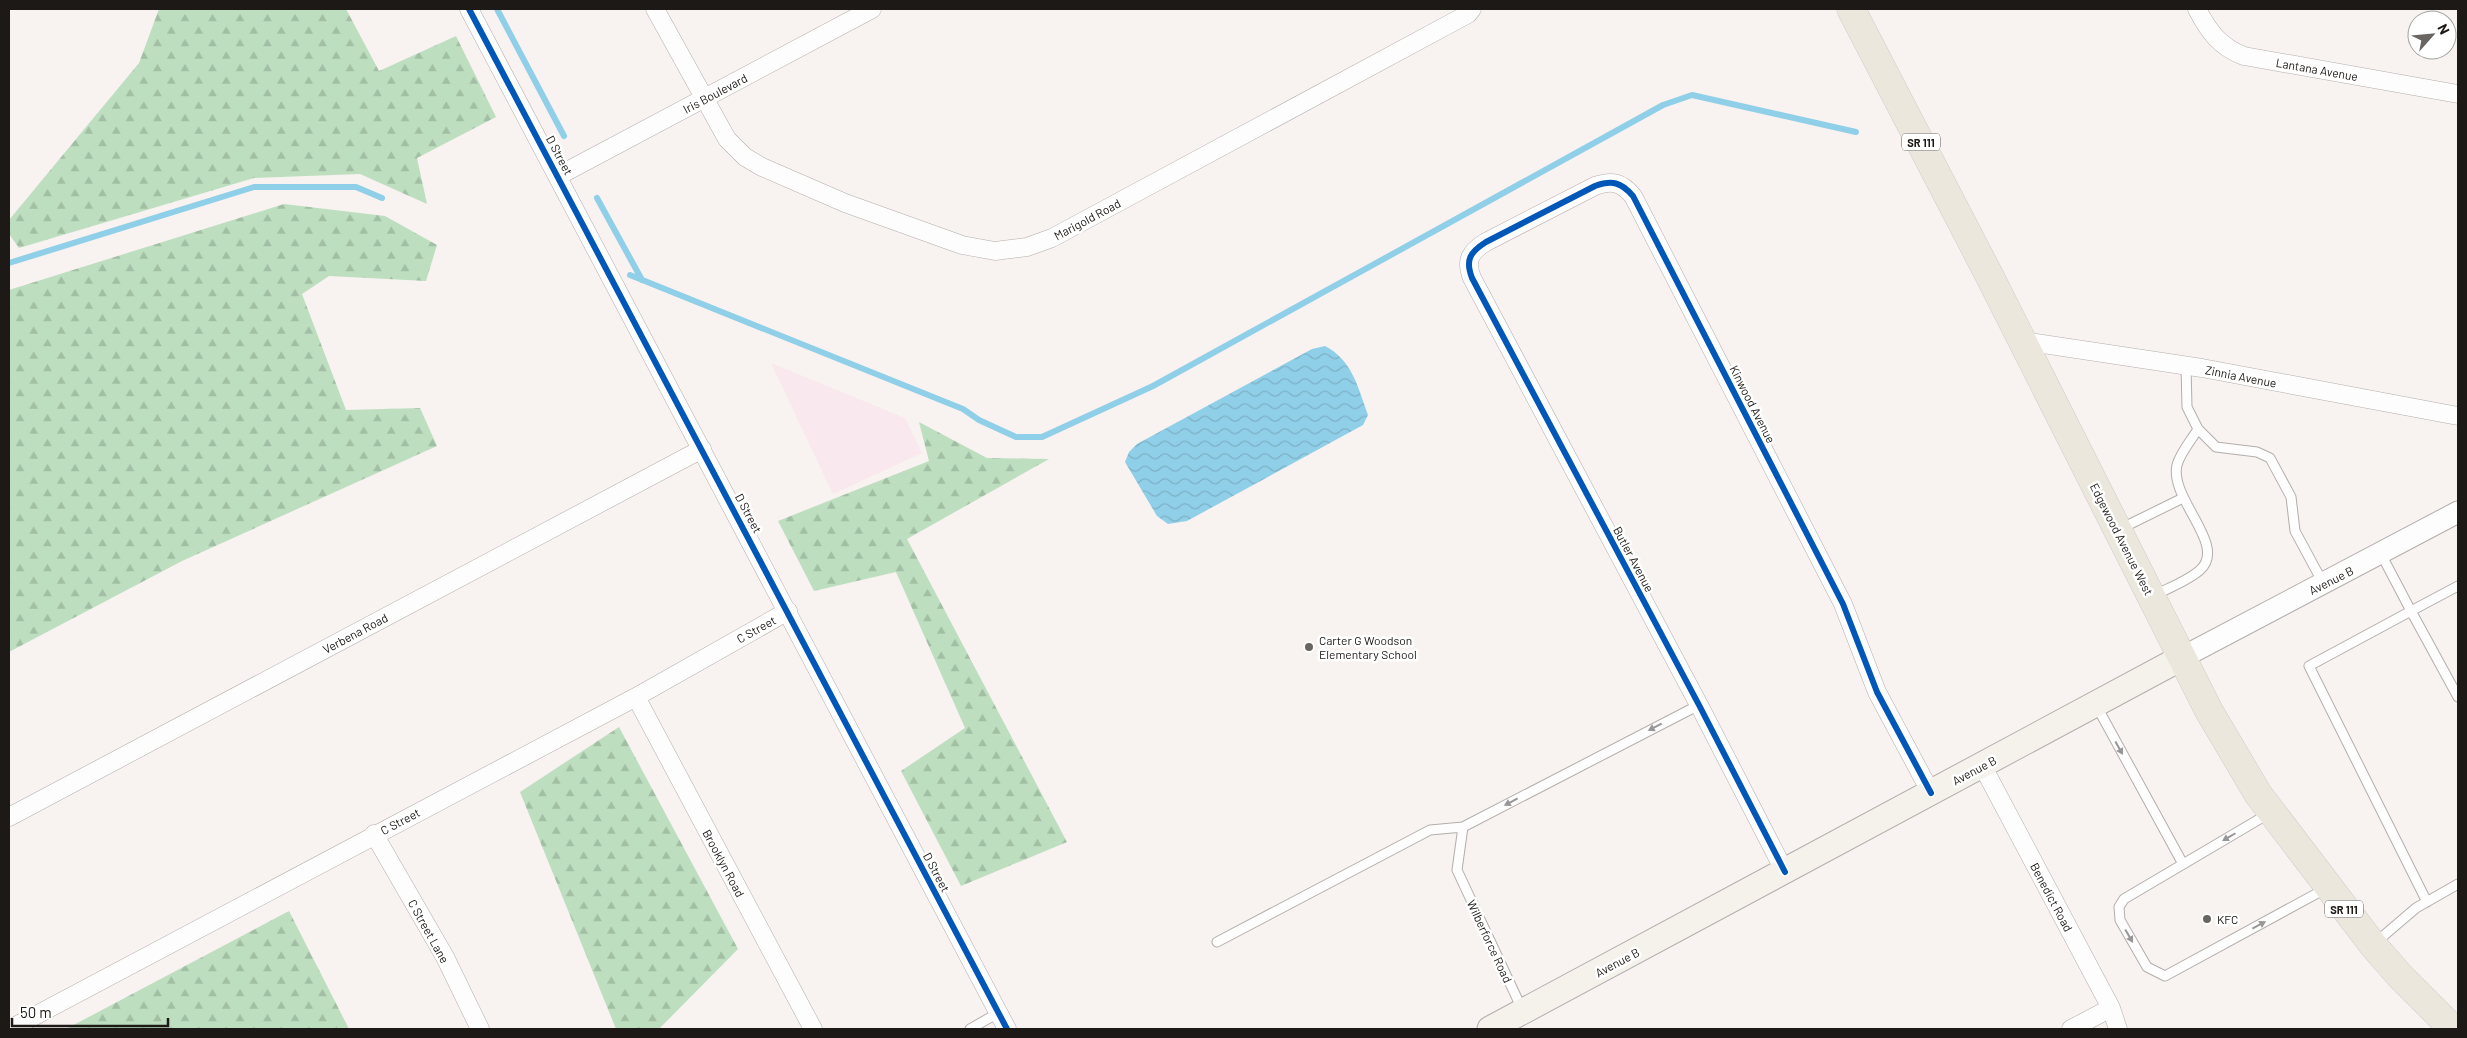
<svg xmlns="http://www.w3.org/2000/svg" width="2467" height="1038" viewBox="0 0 2467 1038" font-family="Barlow,sans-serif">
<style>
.industrial{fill:#f9e9ee}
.forest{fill:url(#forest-firs)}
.water{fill:url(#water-waves)}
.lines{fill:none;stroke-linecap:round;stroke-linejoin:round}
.stream{stroke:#90cfe8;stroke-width:6}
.service-casing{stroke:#b3aeac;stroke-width:11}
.minor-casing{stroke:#b3aeac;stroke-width:19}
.tertiary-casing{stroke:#b3aeac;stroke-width:23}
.secondary-casing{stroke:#b3aeac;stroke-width:27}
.primary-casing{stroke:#cfcccb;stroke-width:29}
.service{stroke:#fefdfd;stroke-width:9}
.minor{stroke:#fefdfd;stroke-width:18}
.tertiary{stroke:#fefdfd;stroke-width:21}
.secondary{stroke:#f5f2ec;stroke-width:25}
.primary{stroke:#ebe7dc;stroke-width:28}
.cycleway-casing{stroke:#fff;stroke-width:9}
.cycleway{stroke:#0057b8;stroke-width:6}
.oneway{fill:#989696}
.poi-dot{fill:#696563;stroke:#fff;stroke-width:2}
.labels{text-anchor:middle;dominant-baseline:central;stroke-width:5;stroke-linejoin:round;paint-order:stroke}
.shield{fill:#fff;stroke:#605e5d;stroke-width:1}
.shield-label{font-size:11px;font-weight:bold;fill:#1c1917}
.street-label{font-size:12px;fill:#1c1917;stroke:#fff}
.poi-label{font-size:12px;fill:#1c1917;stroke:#fff;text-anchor:start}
</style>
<defs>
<pattern id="forest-firs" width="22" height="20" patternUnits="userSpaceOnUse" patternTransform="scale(1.25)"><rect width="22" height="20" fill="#bddfc0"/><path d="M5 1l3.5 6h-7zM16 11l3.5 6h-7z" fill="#a2bfa4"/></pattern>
<pattern id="water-waves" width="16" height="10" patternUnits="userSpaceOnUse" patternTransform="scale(1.25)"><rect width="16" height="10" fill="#90cfe8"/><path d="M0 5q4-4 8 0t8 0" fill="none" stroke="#7cb1c6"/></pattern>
</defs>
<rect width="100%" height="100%" fill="#f8f2f0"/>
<!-- industrial -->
<path class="industrial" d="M 771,363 L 905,418 L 922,453 L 833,494 Z"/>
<!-- forest -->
<path class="forest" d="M 159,9 L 346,9 L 379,71 L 456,36 L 496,117 L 417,158 L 427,204 L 360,174 L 254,178 L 19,248 L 9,234 L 9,220 L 139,63 Z
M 284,204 L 385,216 L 437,245 L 426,281 L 329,276 L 302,294 L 346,410 L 420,408 L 437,446 L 182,561 L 9,652 L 9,290 Z
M 919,422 L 987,458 L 1049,459 L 907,539 L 1067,842 L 961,886 L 901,771 L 965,728 L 896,572 L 814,591 L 778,521 L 929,461 Z
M 619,727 L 738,949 L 659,1029 L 616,1029 L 520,792 Z
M 289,911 L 349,1029 L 66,1029 Z"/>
<!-- water -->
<path class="water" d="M 1325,346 C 1352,360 1358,387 1368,415 L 1363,425 L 1187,521 L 1168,524 L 1157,516 L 1125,462 L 1129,452 L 1137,444 L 1312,349 Z"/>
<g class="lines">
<!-- stream -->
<path class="stream" d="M 497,9 L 564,136
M 597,198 L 642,280
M 9,263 L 254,187 L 356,187 L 382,198
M 630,275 L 963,409 L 979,420 L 1016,437 L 1042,437 L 1153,386 L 1663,105 L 1692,95 L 1856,132"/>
<!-- service casing -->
<g class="service-casing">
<path id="service" d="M 2186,366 L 2187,407 L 2198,429 L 2216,447 L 2257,452 L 2270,458 L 2291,497 L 2295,531 L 2323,583
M 2120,529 L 2183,498
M 2381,554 L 2411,611 L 2458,586
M 2153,596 C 2168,588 2188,581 2200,570 C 2228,545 2169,499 2177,465 C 2180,453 2192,439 2198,429
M 2096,705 L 2183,864
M 2268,814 L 2124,899 L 2119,907 L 2120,920 L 2147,967 L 2165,976 L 2325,889
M 2427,902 L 2309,666 L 2411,611 L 2458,697
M 1217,942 L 1430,830 L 1463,827
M 2375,943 L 2416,908 L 2458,884
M 1522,1009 L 1457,870 L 1463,827 L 1699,705
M 970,1029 L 998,1013"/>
</g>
<!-- minor casing -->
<g class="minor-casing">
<path id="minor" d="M 469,9 L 1007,1029
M 655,9 L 727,139 L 745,157 L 762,167 L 845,203 L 962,245 L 995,251 L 1027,247 L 1052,238 L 1468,14 L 1472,9
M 2197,9 C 2209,32 2220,47 2244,56 L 2458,94
M 558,176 L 872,9
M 2023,341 L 2202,368 L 2458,416
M 636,697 L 813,1029
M 1982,765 L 2111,1008 L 2118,1029
M 9,817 L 702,449
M 374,834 L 445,957 L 480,1029
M 1785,872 L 1699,705 L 1472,278 C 1465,260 1470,252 1486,242 L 1595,186 C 1612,180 1621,182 1633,196 L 1843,604 L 1877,692 L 1931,793
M 10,1029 L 636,697 L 788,611
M 2071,1029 L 2111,1008"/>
</g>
<!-- tertiary casing -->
<g class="tertiary-casing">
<path id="tertiary" d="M 2183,657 L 2458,512"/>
</g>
<!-- secondary casing -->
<g class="secondary-casing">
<path id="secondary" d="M 1490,1029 L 2183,657"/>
</g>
<!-- primary casing -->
<g class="primary-casing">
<path id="primary" d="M 1851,9 L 1989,275 L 2209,711 L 2258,794 L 2373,945 L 2400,976 L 2453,1029"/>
</g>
<!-- service -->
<use href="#service" class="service"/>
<!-- minor -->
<use href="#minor" class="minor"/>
<!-- tertiary -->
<use href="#tertiary" class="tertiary"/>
<!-- secondary -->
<use href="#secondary" class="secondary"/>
<!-- primary -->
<use href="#primary" class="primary"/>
<!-- cycleway casing -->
<g class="cycleway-casing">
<path id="cycleway" d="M 469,9 L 1007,1029
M 1785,872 L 1699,705 L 1472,278 C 1465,260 1470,252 1486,242 L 1595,186 C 1612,180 1621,182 1633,196 L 1843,604 L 1877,692 L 1931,793"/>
</g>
<!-- cycleway -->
<use href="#cycleway" class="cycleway"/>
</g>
<!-- one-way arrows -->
<defs><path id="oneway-solid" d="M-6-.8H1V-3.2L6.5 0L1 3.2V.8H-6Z" transform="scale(1.25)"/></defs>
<g class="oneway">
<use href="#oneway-solid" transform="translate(1655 727) rotate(153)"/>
<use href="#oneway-solid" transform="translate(2119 748) rotate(61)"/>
<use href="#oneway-solid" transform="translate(1511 802) rotate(152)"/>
<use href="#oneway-solid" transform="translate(2229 837) rotate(150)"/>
<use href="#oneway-solid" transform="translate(2259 925) rotate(-28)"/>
<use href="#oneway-solid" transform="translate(2129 936) rotate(60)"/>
</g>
<!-- markers -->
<g class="poi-dot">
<circle cx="1309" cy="647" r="5"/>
<circle cx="2207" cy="919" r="5"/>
</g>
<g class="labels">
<!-- shield labels -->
<g class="shield">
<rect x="1902" y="133.5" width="38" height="17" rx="4"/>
<rect x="2325" y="900.5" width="38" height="17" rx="4"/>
</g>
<g class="shield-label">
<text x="1921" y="142">SR 111</text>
<text x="2344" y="909">SR 111</text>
</g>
<!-- street labels -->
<g class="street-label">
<text transform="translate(2317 69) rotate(10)">Lantana Avenue</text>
<text transform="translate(715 93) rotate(-28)">Iris Boulevard</text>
<text transform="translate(560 155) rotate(62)">D Street</text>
<text transform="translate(1087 219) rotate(-28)">Marigold Road</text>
<text transform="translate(2241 376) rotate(11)">Zinnia Avenue</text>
<text transform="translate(1753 404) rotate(63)">Kinwood Avenue</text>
<text transform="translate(749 513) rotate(62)">D Street</text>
<text transform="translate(2122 539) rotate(63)">Edgewood Avenue West</text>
<text transform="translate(1634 559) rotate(62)">Butler Avenue</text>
<text transform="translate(2331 580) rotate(-27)">Avenue B</text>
<text transform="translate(756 629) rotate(-29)">C Street</text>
<text transform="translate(355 633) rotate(-28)">Verbena Road</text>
<text transform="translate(1974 770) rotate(-28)">Avenue B</text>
<text transform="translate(400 821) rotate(-28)">C Street</text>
<text transform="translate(724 863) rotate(62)">Brooklyn Road</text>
<text transform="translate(937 872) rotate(62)">D Street</text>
<text transform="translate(2052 897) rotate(62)">Benedict Road</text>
<text transform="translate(429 931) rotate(61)">C Street Lane</text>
<text transform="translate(1490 941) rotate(65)">Wilberforce Road</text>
<text transform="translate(1617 962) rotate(-28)">Avenue B</text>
</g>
<!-- poi labels -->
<g class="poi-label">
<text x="1319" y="640">Carter G Woodson<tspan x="1319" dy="14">Elementary School</tspan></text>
<text x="2217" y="919">KFC</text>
</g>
</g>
<!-- border -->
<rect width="2467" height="1038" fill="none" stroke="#1c1917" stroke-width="20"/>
<!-- north arrow -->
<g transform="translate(2432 35) rotate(63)"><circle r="24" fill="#ffffff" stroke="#a4a3a2"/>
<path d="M0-4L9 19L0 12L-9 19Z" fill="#696563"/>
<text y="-8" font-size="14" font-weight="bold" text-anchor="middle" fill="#1c1917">N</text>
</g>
<!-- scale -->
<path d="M12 1018v8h156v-8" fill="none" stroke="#1c1917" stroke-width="2.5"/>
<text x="20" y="1018" font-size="15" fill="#1c1917" stroke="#ffffff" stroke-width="4" paint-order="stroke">50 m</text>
</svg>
